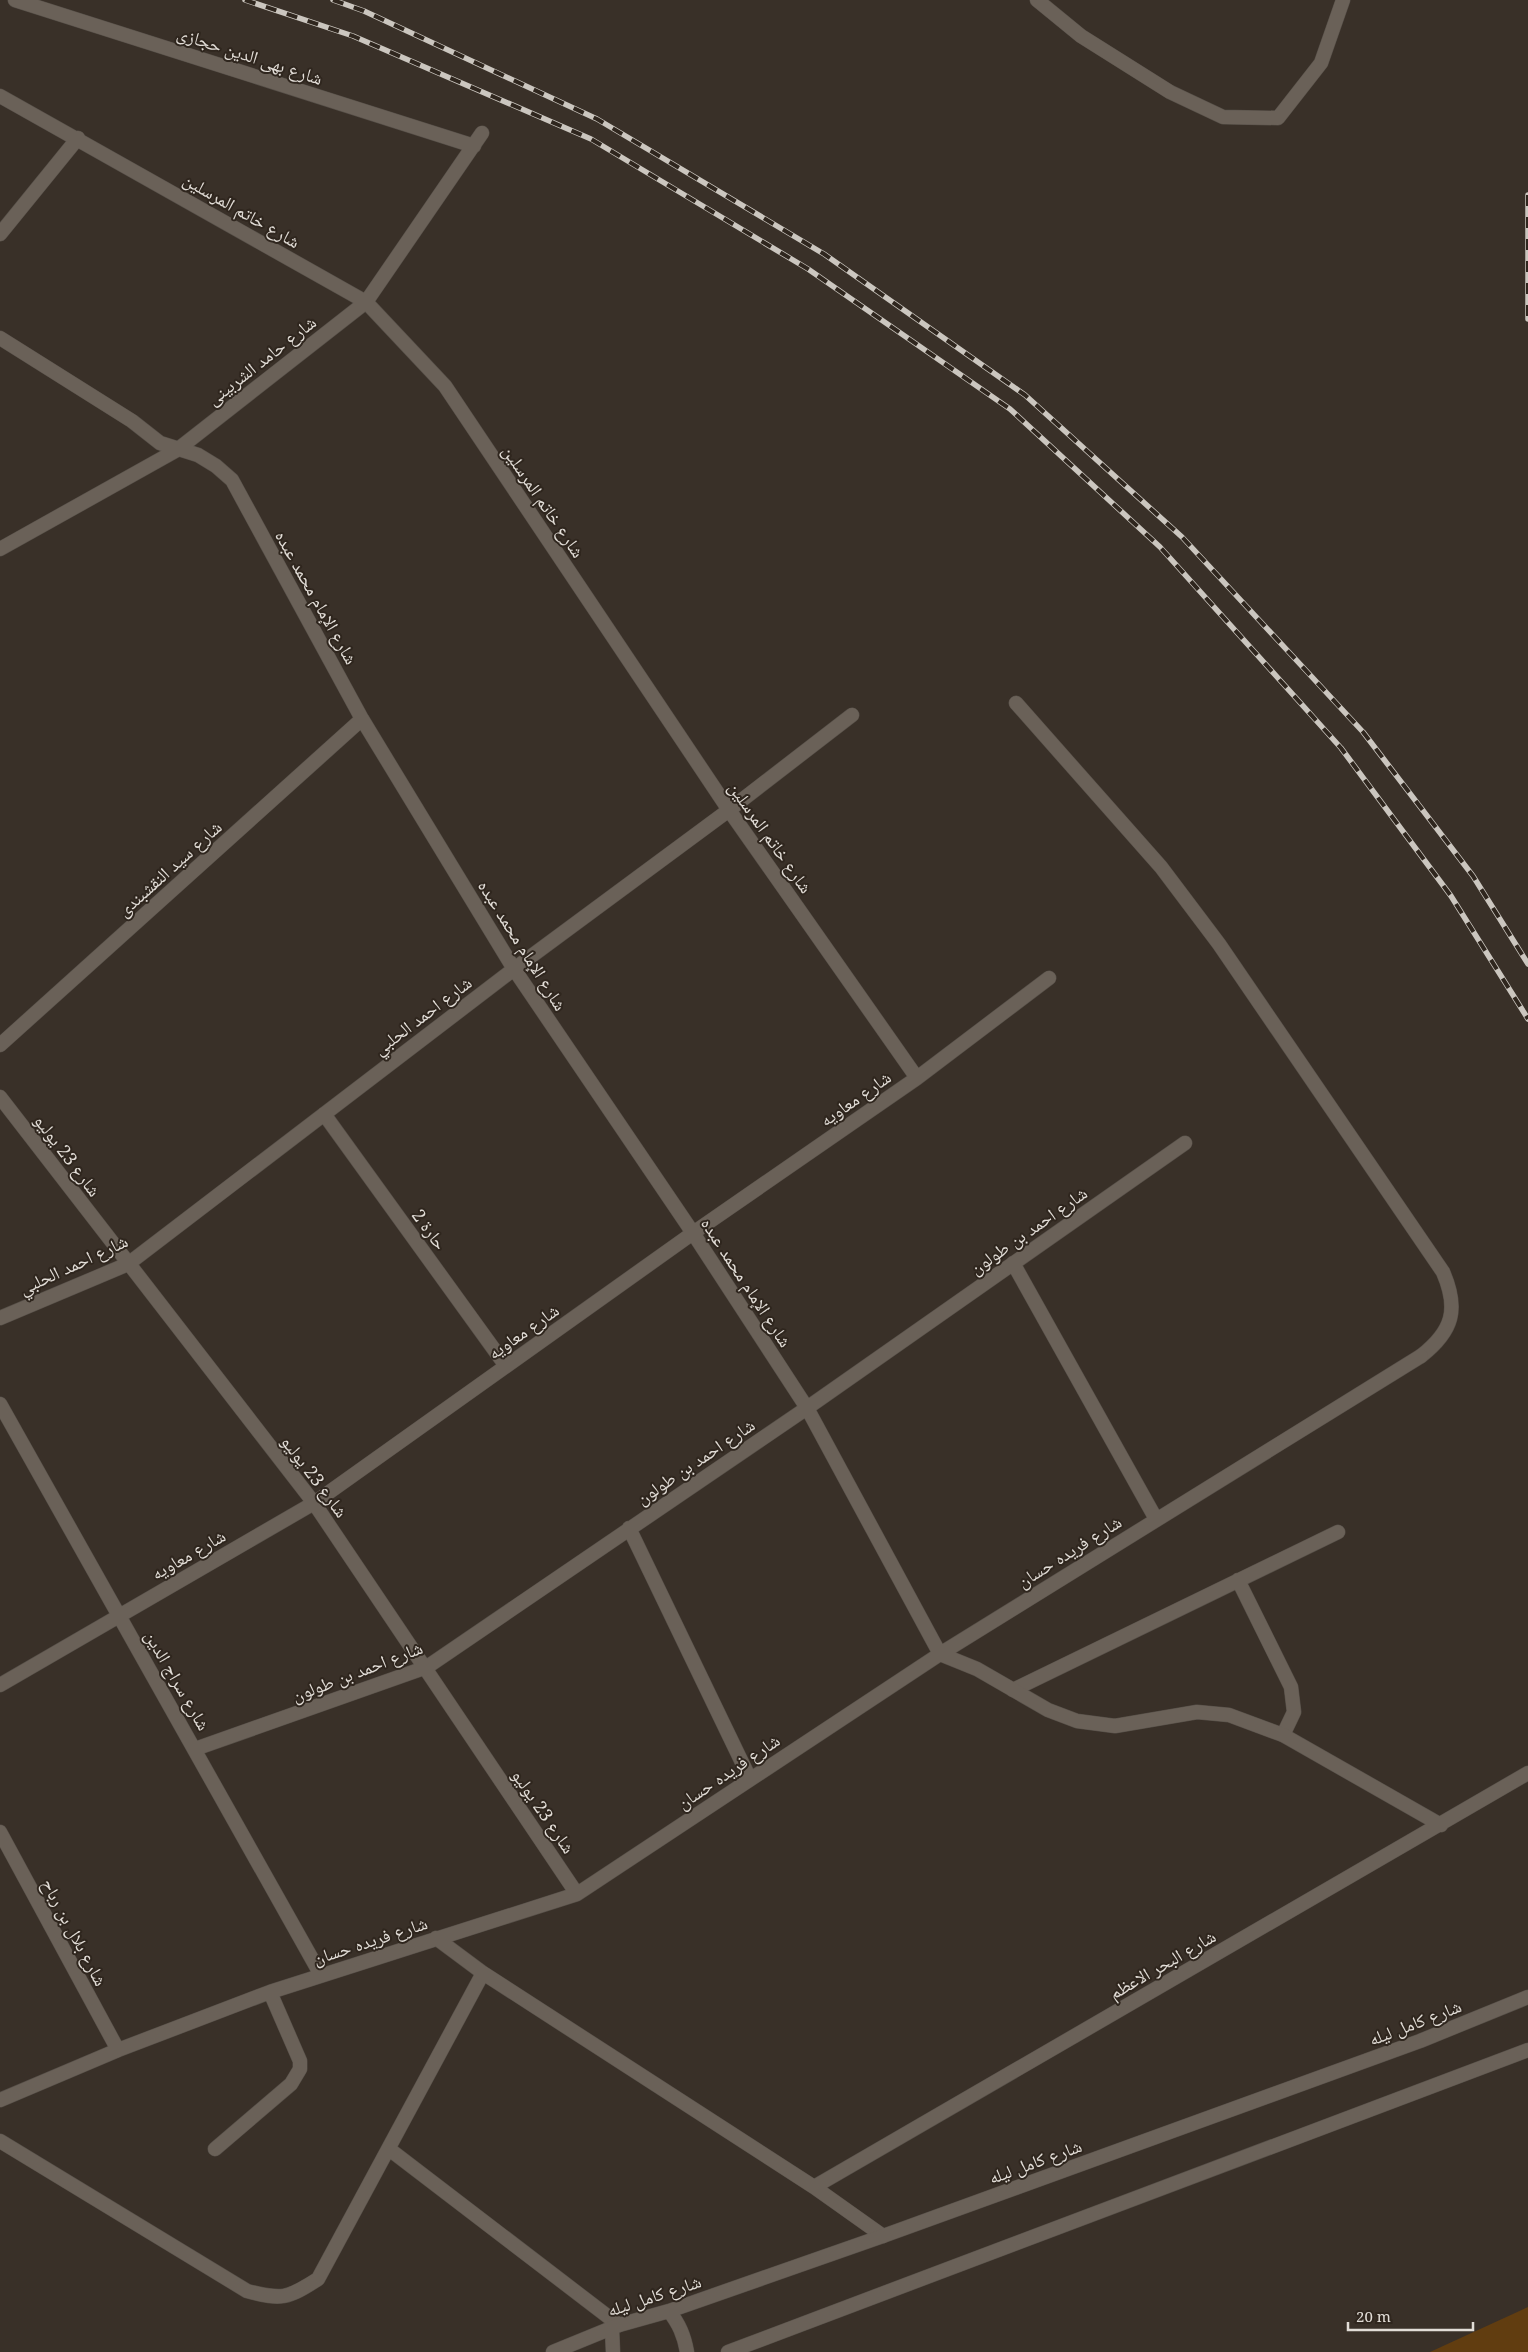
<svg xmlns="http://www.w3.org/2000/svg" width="1528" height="2352" viewBox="0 0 1528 2352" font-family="'Noto Serif','Noto Naskh Arabic',serif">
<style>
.water{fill:#613d10}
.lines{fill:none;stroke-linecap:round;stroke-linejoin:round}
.service-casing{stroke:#564f48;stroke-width:15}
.minor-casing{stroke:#564f48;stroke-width:15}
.tertiary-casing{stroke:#564f48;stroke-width:15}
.service{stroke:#6a6158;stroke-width:14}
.minor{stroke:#6a6158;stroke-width:14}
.tertiary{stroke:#6a6158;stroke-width:14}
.rail-casing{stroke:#cbc6bf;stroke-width:5.5}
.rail{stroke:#2f261e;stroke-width:4;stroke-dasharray:11;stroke-linecap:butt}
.labels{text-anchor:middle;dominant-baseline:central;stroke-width:4;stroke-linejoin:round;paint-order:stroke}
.street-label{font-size:18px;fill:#e2ddd7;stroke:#2f261e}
</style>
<rect width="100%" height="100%" fill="#393028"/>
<!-- water -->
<path class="water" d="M 1528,2307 L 1528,2352 L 1430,2352 Z"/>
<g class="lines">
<!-- service casing -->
<g class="service-casing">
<path id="service" d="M 1016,703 L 1161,867 L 1219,944 L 1443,1272 C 1459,1309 1453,1331 1421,1356
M 1238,1580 L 1291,1687 L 1294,1712 L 1283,1735
M 1013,1690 L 1338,1532"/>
</g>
<!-- minor casing -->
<g class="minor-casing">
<path id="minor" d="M 15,0 L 474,146
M 1037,0 L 1081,36 L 1170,92 L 1223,117 L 1278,118 L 1321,63 L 1343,0
M 0,96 L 366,302 L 445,386 L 729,810 L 917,1078
M 0,234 L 78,138
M 0,338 L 132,421 L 160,443 L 198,455 L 216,466 L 232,480 L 362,719 L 514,969 L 693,1233 L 807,1408 L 940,1654 L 977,1669 L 1048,1710 L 1077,1721 L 1115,1726 L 1197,1712 L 1229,1715 L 1283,1735 L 1441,1825
M 0,549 L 177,450 L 366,302 L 482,133
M 0,1045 L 362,719
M 0,1097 L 314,1503 L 577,1894
M 324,1114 L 506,1366
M 1013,1263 L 1156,1519
M 0,1318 L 128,1264 L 514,969 L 729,810 L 852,715
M 0,1404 L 321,1975
M 629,1528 L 750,1779
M 0,1685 L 314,1503 L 693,1233 L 917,1078 L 1049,978
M 195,1749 L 427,1667 L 807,1408 L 1185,1143
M 0,1832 L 118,2050
M 436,1938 L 483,1973 L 814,2187 L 883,2236
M 0,2100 L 118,2050 L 270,1992 L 577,1894 L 940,1654 L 1421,1356
M 0,2141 L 247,2291 C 282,2300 287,2299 318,2279 L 483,1973
M 215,2149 L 291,2084 L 300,2069 L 300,2061 L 270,1992
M 389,2149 L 619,2325
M 814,2187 L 1528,1773"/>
</g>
<!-- tertiary casing -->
<g class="tertiary-casing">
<path id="tertiary" d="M 669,2311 C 679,2324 684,2335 687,2352
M 612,2329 L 613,2352
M 553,2352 L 619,2325 L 669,2311 L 883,2236 L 1420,2041 L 1528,1997
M 728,2352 L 1528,2050"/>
</g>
<!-- service -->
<use href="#service" class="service"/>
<!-- minor -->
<use href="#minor" class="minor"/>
<!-- tertiary -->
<use href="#tertiary" class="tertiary"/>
<!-- rail casing -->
<g class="rail-casing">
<path id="rail" d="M 245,0 L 353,36 L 591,139 L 808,269 L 1010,409 L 1160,547 L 1341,748 L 1451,896 L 1528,1019
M 333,0 L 364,11 L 597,119 L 824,254 L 1025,395 L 1182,537 L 1363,732 L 1473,876 L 1528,964
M 1528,195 L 1528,319"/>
</g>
<!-- rail -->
<use href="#rail" class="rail"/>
</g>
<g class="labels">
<!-- street labels -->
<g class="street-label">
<text transform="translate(250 55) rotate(18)">شارع بهى الدين حجازى</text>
<text transform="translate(242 210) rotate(30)">شارع خاتم المرسلين</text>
<text transform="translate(261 360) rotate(-38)">شارع حامد الشربينى</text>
<text transform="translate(544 501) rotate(56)">شارع خاتم المرسلين</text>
<text transform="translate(317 597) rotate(61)">شارع الإمام محمد عبده</text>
<text transform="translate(771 837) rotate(55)">شارع خاتم المرسلين</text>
<text transform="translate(169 868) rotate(-42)">شارع سيد النقشبندى</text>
<text transform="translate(523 945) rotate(58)">شارع الإمام محمد عبده</text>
<text transform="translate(422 1015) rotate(-37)">شارع احمد الحلبي</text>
<text transform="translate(855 1098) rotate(-35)">شارع معاويه</text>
<text transform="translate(68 1155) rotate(53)">شارع 23 يوليو</text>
<text transform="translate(430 1229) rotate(54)">حارة 2</text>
<text transform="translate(1028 1230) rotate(-35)">شارع احمد بن طولون</text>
<text transform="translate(73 1264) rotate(-25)">شارع احمد الحلبي</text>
<text transform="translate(747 1282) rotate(57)">شارع الإمام محمد عبده</text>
<text transform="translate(523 1331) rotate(-35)">شارع معاويه</text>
<text transform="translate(695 1461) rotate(-34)">شارع احمد بن طولون</text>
<text transform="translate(315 1476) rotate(53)">شارع 23 يوليو</text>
<text transform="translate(1069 1551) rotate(-32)">شارع فريده حسان</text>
<text transform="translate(188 1554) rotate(-30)">شارع معاويه</text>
<text transform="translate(357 1671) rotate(-21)">شارع احمد بن طولون</text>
<text transform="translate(178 1680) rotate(60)">شارع سراج الدين</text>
<text transform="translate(728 1771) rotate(-34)">شارع فريده حسان</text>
<text transform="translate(544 1811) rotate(56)">شارع 23 يوليو</text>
<text transform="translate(75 1932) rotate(62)">شارع بلال بن رباح</text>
<text transform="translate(370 1940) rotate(-18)">شارع فريده حسان</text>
<text transform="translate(1162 1964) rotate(-30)">شارع البحر الاعظم</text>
<text transform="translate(1415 2022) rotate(-21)">شارع كامل ليله</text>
<text transform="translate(1035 2161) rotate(-20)">شارع كامل ليله</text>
<text transform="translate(654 2295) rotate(-18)">شارع كامل ليله</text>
</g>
</g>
<!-- scale -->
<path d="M1348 2322v8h125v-8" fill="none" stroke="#e2ddd7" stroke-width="2.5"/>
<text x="1356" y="2322" font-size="15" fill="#e2ddd7" stroke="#2f261e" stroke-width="4" paint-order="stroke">20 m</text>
</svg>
